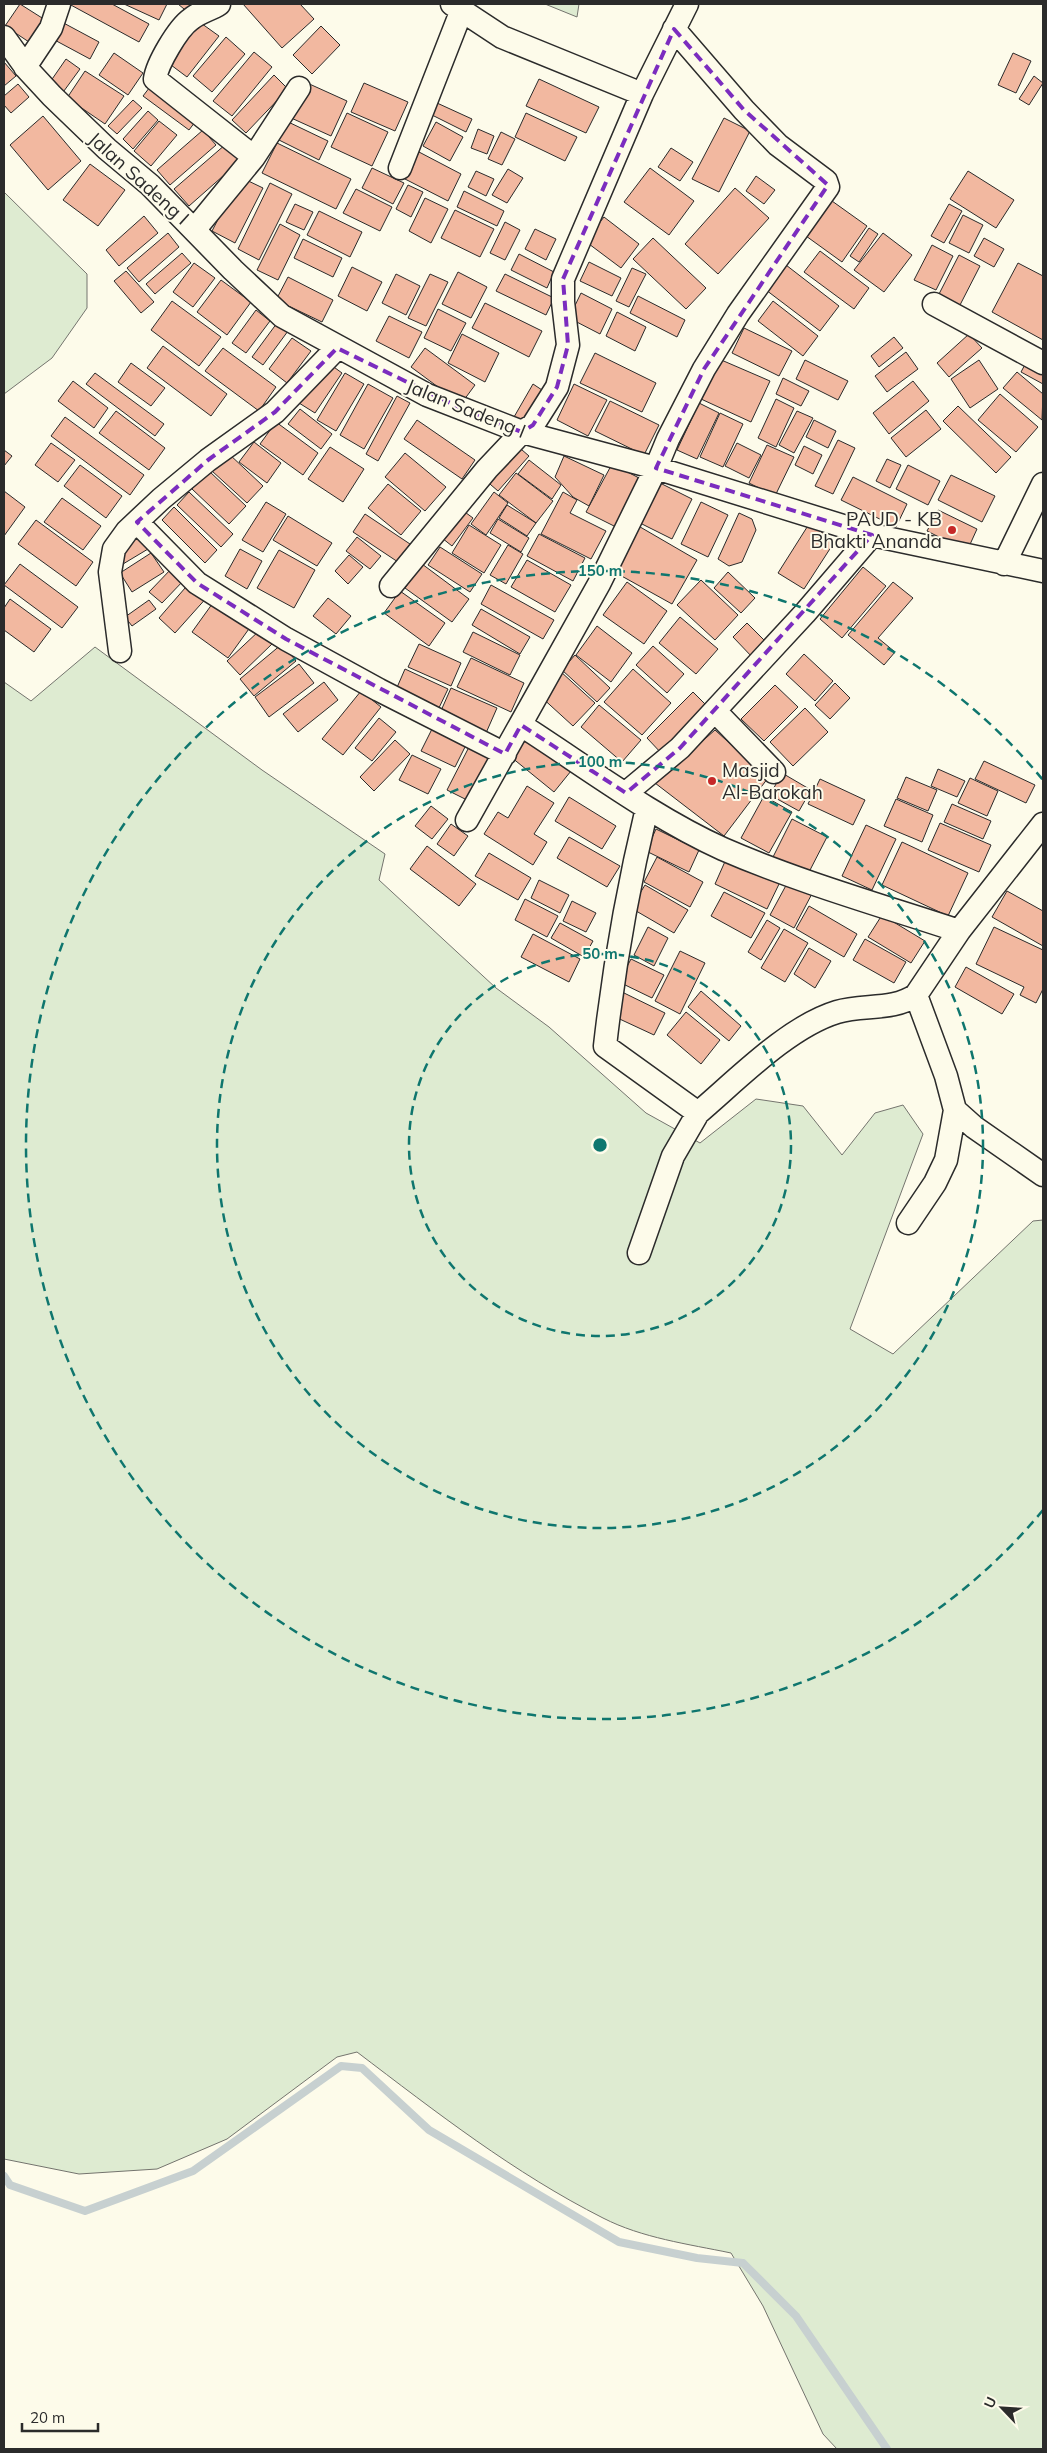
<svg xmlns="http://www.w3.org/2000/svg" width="1047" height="2453" viewBox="0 0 1047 2453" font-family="Mulish,sans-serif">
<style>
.green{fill:#deebd1;stroke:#74746e}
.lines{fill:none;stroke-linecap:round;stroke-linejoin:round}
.stream{stroke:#c7d0d0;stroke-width:8}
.building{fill:#f2b8a0;stroke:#2b2b2b}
.minor-casing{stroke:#2b2b2b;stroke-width:25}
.minor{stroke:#fdfbea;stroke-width:22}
.marked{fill:none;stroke:#7b2cbf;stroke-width:4;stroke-dasharray:10 6;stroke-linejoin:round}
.ring{fill:none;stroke:#0f766e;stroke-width:2.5;stroke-dasharray:9 6}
.poi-dot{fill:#c62828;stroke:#fdfbea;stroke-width:2}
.labels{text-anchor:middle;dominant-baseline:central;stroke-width:4;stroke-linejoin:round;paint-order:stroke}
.street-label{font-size:19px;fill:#2b2b2b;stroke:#fdfbea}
.poi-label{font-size:19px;fill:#2b2b2b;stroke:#fdfbea;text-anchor:end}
.centre{fill:#0f766e;stroke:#fdfbea;stroke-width:2.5}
.ring-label{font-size:15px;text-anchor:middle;font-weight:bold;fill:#0f766e;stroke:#fdfbea;stroke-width:4;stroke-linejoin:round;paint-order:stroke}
</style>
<rect width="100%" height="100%" fill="#fdfbea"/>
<!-- green -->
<path class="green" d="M 545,4 L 579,4 L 577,17 Z
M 4,192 L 87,274 L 87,308 L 52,358 L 4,394 Z
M 95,647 L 262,770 L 385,854 L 379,880 L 496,988 L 549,1027 L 646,1113 L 700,1143 L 756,1099 L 803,1106 L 842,1155 L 875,1113 L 903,1105 L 923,1134 L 850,1329 L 893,1354 L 1033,1221 L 1043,1220 L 1043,2449 L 837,2449 L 823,2434 L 763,2306 L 731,2253 C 688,2244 642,2238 603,2218 C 514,2173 436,2112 357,2052 L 337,2057 L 227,2139 L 157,2169 L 79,2174 L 4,2159 L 4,682 L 31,701 Z"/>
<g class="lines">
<!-- stream -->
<path class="stream" d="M 4,2176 L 10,2185 L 85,2211 L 193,2171 L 341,2066 L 362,2068 L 429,2130 L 619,2242 L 697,2258 L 743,2263 L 796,2316 L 887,2449"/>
</g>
<!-- building -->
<path class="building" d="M 20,4 L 50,23 L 35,46 L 5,26 Z
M 69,4 L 112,4 L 149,24 L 139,42 Z
M 124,4 L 167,4 L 159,20 Z
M 178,4 L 199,4 L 190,14 Z
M 243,4 L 300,4 L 314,19 L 282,48 Z
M 58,20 L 99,42 L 90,59 L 49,37 Z
M 198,21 L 219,36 L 187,77 L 167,62 Z
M 321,26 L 340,45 L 312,74 L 293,55 Z
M 226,37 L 245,54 L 212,92 L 193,76 Z
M 254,52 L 272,67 L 232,116 L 213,101 Z
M 114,53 L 143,73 L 128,95 L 99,75 Z
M 1013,53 L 1031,61 L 1016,93 L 998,85 Z
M 66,59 L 80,69 L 61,95 L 48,85 Z
M 4,62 L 16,76 L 4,86 Z
M 85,71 L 124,96 L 105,124 L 67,98 Z
M 274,75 L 288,89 L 246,133 L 232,120 Z
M 1034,76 L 1043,83 L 1029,105 L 1019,99 Z
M 539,79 L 599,107 L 586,133 L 526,106 Z
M 305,82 L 347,101 L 331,136 L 289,117 Z
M 153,83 L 198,118 L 189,130 L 143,96 Z
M 364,83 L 408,102 L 395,131 L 351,112 Z
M 18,84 L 29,97 L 11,113 L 4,105 L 4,96 Z
M 133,100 L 142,108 L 117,134 L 108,126 Z
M 437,103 L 472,119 L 466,132 L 432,115 Z
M 148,111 L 158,120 L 133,149 L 123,139 Z
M 347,113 L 388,132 L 372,166 L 331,147 Z
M 526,113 L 577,137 L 565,161 L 515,137 Z
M 43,116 L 81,161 L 48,190 L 10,145 Z
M 724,118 L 750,131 L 719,192 L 692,179 Z
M 282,119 L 328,141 L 319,160 L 273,137 Z
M 159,121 L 177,135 L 151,166 L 134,151 Z
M 436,122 L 463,137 L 450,161 L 423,146 Z
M 478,129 L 494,136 L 487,154 L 471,148 Z
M 203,130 L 216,145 L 170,185 L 157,170 Z
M 501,132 L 515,139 L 502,165 L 488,159 Z
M 277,143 L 351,179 L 336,209 L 262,173 Z
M 226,144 L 240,161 L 189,206 L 174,189 Z
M 671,148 L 693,162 L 680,181 L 658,167 Z
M 419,152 L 461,174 L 448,201 L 405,179 Z
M 90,164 L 125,190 L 98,226 L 63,200 Z
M 372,168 L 404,183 L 393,204 L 362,188 Z
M 650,168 L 694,201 L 669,235 L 624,202 Z
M 508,169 L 523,178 L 507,203 L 492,195 Z
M 476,171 L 494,179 L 486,196 L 468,187 Z
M 968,171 L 1014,200 L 996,228 L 950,199 Z
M 756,176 L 775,190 L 764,204 L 746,191 Z
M 240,177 L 263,188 L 235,243 L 212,231 Z
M 270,183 L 292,194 L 259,260 L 238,249 Z
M 408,185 L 423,192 L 411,217 L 396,209 Z
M 735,188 L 769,218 L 718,274 L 685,244 Z
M 356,189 L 392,207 L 380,231 L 343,213 Z
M 464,191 L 504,211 L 497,226 L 457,207 Z
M 425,198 L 448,209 L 431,243 L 409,231 Z
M 832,201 L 867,226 L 842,262 L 806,236 Z
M 295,204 L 313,212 L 304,230 L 286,222 Z
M 949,204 L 962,211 L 944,243 L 931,236 Z
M 455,210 L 494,229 L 480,257 L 441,238 Z
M 319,211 L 362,232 L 350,257 L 307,235 Z
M 963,215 L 983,225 L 969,253 L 949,243 Z
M 144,216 L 158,233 L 119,266 L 106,250 Z
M 604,217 L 639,244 L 621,268 L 585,241 Z
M 505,222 L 520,230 L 505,260 L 490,253 Z
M 280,224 L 300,235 L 278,280 L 257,270 Z
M 869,228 L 878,234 L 859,262 L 850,256 Z
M 535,229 L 556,239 L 546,260 L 525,249 Z
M 168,233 L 179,247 L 139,282 L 127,268 Z
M 883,233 L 912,255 L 884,292 L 854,270 Z
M 653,238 L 706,288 L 686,309 L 633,259 Z
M 984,238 L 1004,249 L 994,267 L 974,256 Z
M 303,239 L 342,258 L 333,277 L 294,258 Z
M 932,245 L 953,256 L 936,290 L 914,280 Z
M 820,251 L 869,288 L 854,309 L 804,272 Z
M 182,253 L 191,263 L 155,294 L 146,284 Z
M 519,254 L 554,272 L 547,288 L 511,270 Z
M 959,255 L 980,266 L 960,305 L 939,294 Z
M 589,262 L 621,278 L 612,296 L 580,281 Z
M 194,263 L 215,278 L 193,307 L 173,292 Z
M 1018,263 L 1043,276 L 1043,340 L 992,312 Z
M 786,265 L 839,306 L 820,331 L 766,290 Z
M 352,267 L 382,282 L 367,311 L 338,296 Z
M 632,268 L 646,274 L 629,307 L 616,301 Z
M 126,271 L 154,302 L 141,313 L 114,281 Z
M 458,272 L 487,287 L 471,318 L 442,304 Z
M 396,274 L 420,286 L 406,315 L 382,303 Z
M 430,274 L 448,282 L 426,326 L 408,318 Z
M 505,274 L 554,298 L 546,315 L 496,291 Z
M 288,277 L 333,300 L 322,322 L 276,300 Z
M 221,280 L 251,302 L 227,335 L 197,312 Z
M 581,293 L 612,309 L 600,334 L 569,318 Z
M 638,296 L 685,320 L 677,337 L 630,313 Z
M 172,301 L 221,337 L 199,366 L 151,330 Z
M 773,301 L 818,336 L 803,356 L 758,321 Z
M 485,303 L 542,331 L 529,357 L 472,328 Z
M 438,309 L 466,323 L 451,351 L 424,338 Z
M 256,310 L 270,321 L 246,353 L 232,343 Z
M 617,312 L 646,327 L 635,351 L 606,336 Z
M 389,316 L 422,332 L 409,358 L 376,341 Z
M 277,323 L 288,331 L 263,365 L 252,357 Z
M 744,328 L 792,351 L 779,376 L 732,353 Z
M 462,334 L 499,353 L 485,382 L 448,363 Z
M 969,334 L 982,348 L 949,377 L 937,363 Z
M 894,337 L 903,348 L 879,367 L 871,356 Z
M 292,338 L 311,351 L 287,383 L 269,369 Z
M 163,346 L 227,394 L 211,416 L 147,368 Z
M 223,348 L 276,387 L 259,411 L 205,371 Z
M 425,348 L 475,385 L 461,404 L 411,367 Z
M 906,352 L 918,369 L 887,392 L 875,376 Z
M 595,353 L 656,383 L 642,412 L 580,383 Z
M 1029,357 L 1043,365 L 1043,384 L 1021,372 Z
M 719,359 L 770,381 L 751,422 L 701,399 Z
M 805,360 L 848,381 L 838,400 L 796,379 Z
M 979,360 L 998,389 L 970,408 L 951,379 Z
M 327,362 L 342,373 L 315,413 L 299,403 Z
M 131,363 L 165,388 L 151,406 L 118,382 Z
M 1017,372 L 1043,394 L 1042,420 L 1003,388 Z
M 95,373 L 164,424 L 155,436 L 86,384 Z
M 345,373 L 364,384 L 336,431 L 317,420 Z
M 783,378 L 809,391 L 801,406 L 776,394 Z
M 73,381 L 108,408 L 94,428 L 58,401 Z
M 913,381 L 929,401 L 889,434 L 873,413 Z
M 368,384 L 393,398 L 364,449 L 340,435 Z
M 533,384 L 548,394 L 528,425 L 514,417 Z
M 574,384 L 607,400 L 588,436 L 557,420 Z
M 1000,394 L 1038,427 L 1016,452 L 978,420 Z
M 397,396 L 410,403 L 378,461 L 366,454 Z
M 776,399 L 794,408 L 776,447 L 758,438 Z
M 610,401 L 659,425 L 644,455 L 595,431 Z
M 699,403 L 719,413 L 697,459 L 677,450 Z
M 958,406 L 1011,457 L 996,473 L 943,421 Z
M 300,409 L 332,434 L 321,449 L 288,424 Z
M 926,410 L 941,429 L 906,457 L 891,438 Z
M 116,411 L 165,448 L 149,470 L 99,433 Z
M 797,411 L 813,418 L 794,453 L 779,445 Z
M 720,413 L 743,424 L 723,467 L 700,457 Z
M 65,417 L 144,475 L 130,495 L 51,436 Z
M 417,420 L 475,460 L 462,479 L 404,439 Z
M 814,420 L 836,431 L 828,448 L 806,437 Z
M 276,422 L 318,453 L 303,475 L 260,444 Z
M 838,440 L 855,448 L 833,494 L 815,486 Z
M 254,442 L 281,463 L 267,483 L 239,462 Z
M 51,443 L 75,460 L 58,482 L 35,465 Z
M 514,443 L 529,456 L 498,491 L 483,478 Z
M 737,443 L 761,455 L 749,478 L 725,466 Z
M 767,445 L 794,457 L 775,496 L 749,483 Z
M 804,446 L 822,455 L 813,474 L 795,465 Z
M 330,447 L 364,469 L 343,502 L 308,479 Z
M 4,450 L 12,456 L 4,466 Z
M 228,453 L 263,486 L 247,503 L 212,471 Z
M 405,453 L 446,487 L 425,511 L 385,477 Z
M 564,456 L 604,475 L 589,506 L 573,497 L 555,477 Z
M 887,459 L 901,465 L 890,488 L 876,481 Z
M 529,460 L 561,485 L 552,499 L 518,474 Z
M 612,464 L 641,479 L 616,527 L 586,512 Z
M 80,465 L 122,496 L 106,518 L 64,486 Z
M 908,465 L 940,481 L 928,505 L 896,489 Z
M 209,471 L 246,506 L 229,524 L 192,489 Z
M 516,473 L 553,501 L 536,523 L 499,495 Z
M 951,475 L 995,496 L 982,522 L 938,500 Z
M 853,477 L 907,504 L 896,527 L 841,500 Z
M 656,481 L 692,499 L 672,539 L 636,521 Z
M 388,484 L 421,511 L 401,535 L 368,508 Z
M 4,491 L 25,507 L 4,536 Z
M 189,492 L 233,534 L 221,547 L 177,505 Z
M 494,492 L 508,503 L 486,535 L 471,524 Z
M 563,492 L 577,500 L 570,513 L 606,531 L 591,559 L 541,534 Z
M 62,498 L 101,526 L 83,550 L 44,522 Z
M 266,502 L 286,514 L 263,552 L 242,540 Z
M 701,502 L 728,515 L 708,557 L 681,544 Z
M 507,505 L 536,523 L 527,536 L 499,518 Z
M 174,507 L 217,550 L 205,563 L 162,520 Z
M 458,507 L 473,518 L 452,546 L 437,534 Z
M 938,510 L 977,529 L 967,551 L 927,531 Z
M 739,513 L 752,519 L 756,530 L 742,562 L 729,566 L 718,559 Z
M 365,514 L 410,544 L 398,562 L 353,532 Z
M 288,516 L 332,543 L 317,566 L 273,540 Z
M 498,519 L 529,538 L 521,552 L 490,533 Z
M 36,520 L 93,562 L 76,586 L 18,544 Z
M 635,524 L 697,560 L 672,604 L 609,569 Z
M 809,524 L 835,541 L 804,589 L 778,573 Z
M 469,525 L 501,545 L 484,573 L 452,553 Z
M 539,534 L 585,558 L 573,581 L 527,556 Z
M 139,535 L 148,549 L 123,564 L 115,551 Z
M 357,537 L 381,556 L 370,569 L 346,551 Z
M 508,545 L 523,554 L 506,584 L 490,575 Z
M 440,547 L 482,574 L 470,592 L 428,565 Z
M 240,549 L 262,561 L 247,589 L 225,576 Z
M 279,550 L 315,570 L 294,608 L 257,588 Z
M 151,553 L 164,572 L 132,592 L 120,573 Z
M 349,555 L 363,567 L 348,584 L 335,571 Z
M 527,560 L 571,585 L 555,612 L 511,587 Z
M 20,564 L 78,607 L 62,628 L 4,585 Z
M 422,564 L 469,599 L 452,622 L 405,588 Z
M 173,567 L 185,579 L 162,603 L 149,592 Z
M 863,567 L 886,586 L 842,638 L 820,619 Z
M 728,572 L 755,598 L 741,613 L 714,588 Z
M 192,580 L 209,595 L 175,633 L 159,618 Z
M 701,580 L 738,615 L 715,640 L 677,605 Z
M 627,582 L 667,611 L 644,644 L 603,615 Z
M 893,582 L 913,598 L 878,638 L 895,652 L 884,665 L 848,635 Z
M 491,585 L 554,620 L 543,639 L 481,604 Z
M 400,591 L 445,623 L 429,646 L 384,613 Z
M 328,598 L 351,616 L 336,634 L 313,616 Z
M 10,599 L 51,629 L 34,652 L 4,630 L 4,608 Z
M 149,600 L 156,609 L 132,626 L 125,617 Z
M 215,600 L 251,626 L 228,658 L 192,632 Z
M 481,609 L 530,637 L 520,654 L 472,625 Z
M 680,617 L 718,649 L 696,674 L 659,643 Z
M 747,623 L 768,644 L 754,659 L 733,637 Z
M 597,626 L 632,653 L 611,682 L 576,655 Z
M 260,630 L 273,643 L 240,675 L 227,661 Z
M 473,632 L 520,655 L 510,675 L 463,652 Z
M 282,644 L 296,661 L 254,696 L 240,679 Z
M 419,644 L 461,663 L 451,686 L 408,667 Z
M 653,646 L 684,674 L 667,693 L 636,665 Z
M 804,654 L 833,681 L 815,701 L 786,674 Z
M 575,655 L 610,688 L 597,702 L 562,670 Z
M 471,658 L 524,683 L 511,712 L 457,687 Z
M 299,664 L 314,683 L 269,717 L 255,697 Z
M 405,669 L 448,689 L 437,712 L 395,692 Z
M 633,669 L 671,703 L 642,735 L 604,702 Z
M 560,671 L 595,703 L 573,726 L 539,695 Z
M 324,682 L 338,700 L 298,732 L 283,714 Z
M 835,683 L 850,698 L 830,719 L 815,705 Z
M 775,685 L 798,707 L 764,741 L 741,719 Z
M 451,688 L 497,708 L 486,733 L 440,713 Z
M 361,691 L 381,707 L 343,755 L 322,739 Z
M 693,692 L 710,709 L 663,755 L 647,738 Z
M 599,705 L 641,740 L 622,762 L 581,727 Z
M 805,708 L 828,732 L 793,766 L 770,742 Z
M 379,718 L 396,732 L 372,761 L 355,748 Z
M 434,725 L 468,741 L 455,767 L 421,751 Z
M 715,730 L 768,778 L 724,836 L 655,783 Z
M 527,736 L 571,771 L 554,792 L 511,757 Z
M 395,740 L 410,754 L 374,791 L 360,777 Z
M 469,747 L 491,758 L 469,801 L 447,790 Z
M 412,755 L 441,769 L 428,794 L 399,780 Z
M 984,761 L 1035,785 L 1026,803 L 975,779 Z
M 938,769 L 965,781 L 957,797 L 931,786 Z
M 782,773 L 811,790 L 799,811 L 770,795 Z
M 906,777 L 937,790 L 928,811 L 897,798 Z
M 970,778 L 998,791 L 987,816 L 958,803 Z
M 820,779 L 865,800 L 853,825 L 808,804 Z
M 527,786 L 554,803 L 534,834 L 547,842 L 533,865 L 484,834 L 498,812 L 508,818 Z
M 764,796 L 792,812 L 769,853 L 741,838 Z
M 569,797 L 616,826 L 602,849 L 555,821 Z
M 896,799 L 933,815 L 922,842 L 884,826 Z
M 952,804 L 991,821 L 983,839 L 944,822 Z
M 431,806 L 448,819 L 432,839 L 415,826 Z
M 792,819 L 827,837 L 808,874 L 773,857 Z
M 940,823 L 991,845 L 979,872 L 928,850 Z
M 451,824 L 468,836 L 454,856 L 437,844 Z
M 866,825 L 896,839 L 872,890 L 842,876 Z
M 656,829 L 699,850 L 689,872 L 646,851 Z
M 569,837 L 620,866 L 607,887 L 557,858 Z
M 902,842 L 968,873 L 948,916 L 882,885 Z
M 427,846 L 476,884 L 459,906 L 410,869 Z
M 489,853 L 531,878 L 518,900 L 475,876 Z
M 657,857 L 703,882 L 690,907 L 644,882 Z
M 727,857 L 780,882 L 767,909 L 715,884 Z
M 790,878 L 815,888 L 794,928 L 770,915 Z
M 539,880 L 569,895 L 560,913 L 531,898 Z
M 645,885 L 688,910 L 674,933 L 631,908 Z
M 1007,891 L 1043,911 L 1043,946 L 992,917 Z
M 724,892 L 765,913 L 751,938 L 711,916 Z
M 525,899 L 558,916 L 547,937 L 515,920 Z
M 572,901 L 596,913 L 586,932 L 563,921 Z
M 809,906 L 857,934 L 844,957 L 796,929 Z
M 882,915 L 925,941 L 911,963 L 868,937 Z
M 767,920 L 780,928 L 761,960 L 748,952 Z
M 560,923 L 593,941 L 584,957 L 551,938 Z
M 648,927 L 668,938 L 654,966 L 634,955 Z
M 994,927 L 1043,950 L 1043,989 L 1036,1003 L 1020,995 L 1024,987 L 976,964 Z
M 784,929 L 808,943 L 785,982 L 761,968 Z
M 533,934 L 580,959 L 569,982 L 521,957 Z
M 865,939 L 906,962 L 894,983 L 853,960 Z
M 809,948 L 831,961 L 815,988 L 794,974 Z
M 680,951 L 705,963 L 680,1014 L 655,1001 Z
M 631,959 L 664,975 L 652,998 L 619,982 Z
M 966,967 L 1014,994 L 1002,1014 L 955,987 Z
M 701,991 L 741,1026 L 729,1041 L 688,1007 Z
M 622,992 L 665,1013 L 654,1035 L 611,1015 Z
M 686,1012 L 720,1040 L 701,1064 L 667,1035 Z"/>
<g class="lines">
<!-- minor casing -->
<g class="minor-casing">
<path id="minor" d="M 219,4 C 210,10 199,12 191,19 C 178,28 157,64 155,79 L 254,157
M 452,4 L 502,37 L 642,94
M 4,37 L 27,69 L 52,96 L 107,149 L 150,185 L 233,270 L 282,316 L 427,395 L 522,432 L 656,468 L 872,535 L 1043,571
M 25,67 L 51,28 L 59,4
M 400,168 L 461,12
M 195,229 L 254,157 L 299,88
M 934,304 L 1043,363
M 137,522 L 197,583 L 286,639 L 379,690 L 505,754
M 1004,564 L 1043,484
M 391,586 L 487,469 L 522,432 L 533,425 L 557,387 L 568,345 L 563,302 L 563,279 L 642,94 L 687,4
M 120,651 L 110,572 L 114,549 L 127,531 L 161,499 L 208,460 L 275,412 L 337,348
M 715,711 L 774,772
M 521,725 C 585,766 654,818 723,849 C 799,882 880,905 959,931
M 626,793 L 680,748 L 805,613 L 872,535
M 467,820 L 599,584 L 656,468 L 668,439 L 704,369 L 738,314 L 828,187 L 826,181 L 778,145 L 744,110 L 674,29
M 916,995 L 946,1076 L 955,1110 L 974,1127 L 1043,1175
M 698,1113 C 738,1079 788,1027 837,1012 C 863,1004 893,1011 916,995 L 959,931 L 1043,824
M 908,1223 L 935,1183 L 946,1160 L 955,1110
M 639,1253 L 673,1156 L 698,1113 L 605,1046 C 614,966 628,887 647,808"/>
</g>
<!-- minor -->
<use href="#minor" class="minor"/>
</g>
<!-- marked area -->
<path class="marked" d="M 674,29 L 744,110 L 828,185 L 704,369 L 656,468 L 872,535 L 680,748 L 626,793 L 521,725 L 505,754 L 286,639 L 197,583 L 137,522 L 208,460 L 275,412 L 337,348 L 473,414 L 522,432 L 533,425 L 557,387 L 568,345 L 563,279 Z"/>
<!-- distance rings -->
<g class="ring">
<circle cx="600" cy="1145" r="191"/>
<circle cx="600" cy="1145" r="383"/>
<path d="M1043 1510A574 574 0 1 1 1043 780"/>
</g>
<!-- markers -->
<g class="poi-dot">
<circle cx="952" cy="530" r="5"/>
<circle cx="712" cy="781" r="5"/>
</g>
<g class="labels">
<!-- street labels -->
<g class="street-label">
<text transform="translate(139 178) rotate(42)">Jalan Sadeng I</text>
<text transform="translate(466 408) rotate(22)">Jalan Sadeng I</text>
</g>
<!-- poi labels -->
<g class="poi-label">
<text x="942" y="519">PAUD - KB<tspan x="942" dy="22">Bhakti Ananda</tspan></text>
<text x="722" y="770" text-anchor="start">Masjid<tspan x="722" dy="22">Al-Barokah</tspan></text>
</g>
</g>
<circle cx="600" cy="1145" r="8" class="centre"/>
<g class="ring-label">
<text x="600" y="576">150 m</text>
<text x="600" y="767">100 m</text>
<text x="600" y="959">50 m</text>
</g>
<!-- border -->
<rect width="1047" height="2453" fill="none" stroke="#2b2b2b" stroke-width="10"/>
<!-- north arrow -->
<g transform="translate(1002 2408) rotate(295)" stroke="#fdfbea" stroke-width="4" paint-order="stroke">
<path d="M0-4L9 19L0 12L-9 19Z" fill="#2b2b2b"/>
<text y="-8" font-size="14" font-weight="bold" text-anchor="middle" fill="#2b2b2b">U</text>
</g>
<!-- scale -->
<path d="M22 2423v8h76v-8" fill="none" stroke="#2b2b2b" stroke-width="2.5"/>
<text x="30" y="2423" font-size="15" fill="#2b2b2b" stroke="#fdfbea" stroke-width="4" paint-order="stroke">20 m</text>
</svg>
